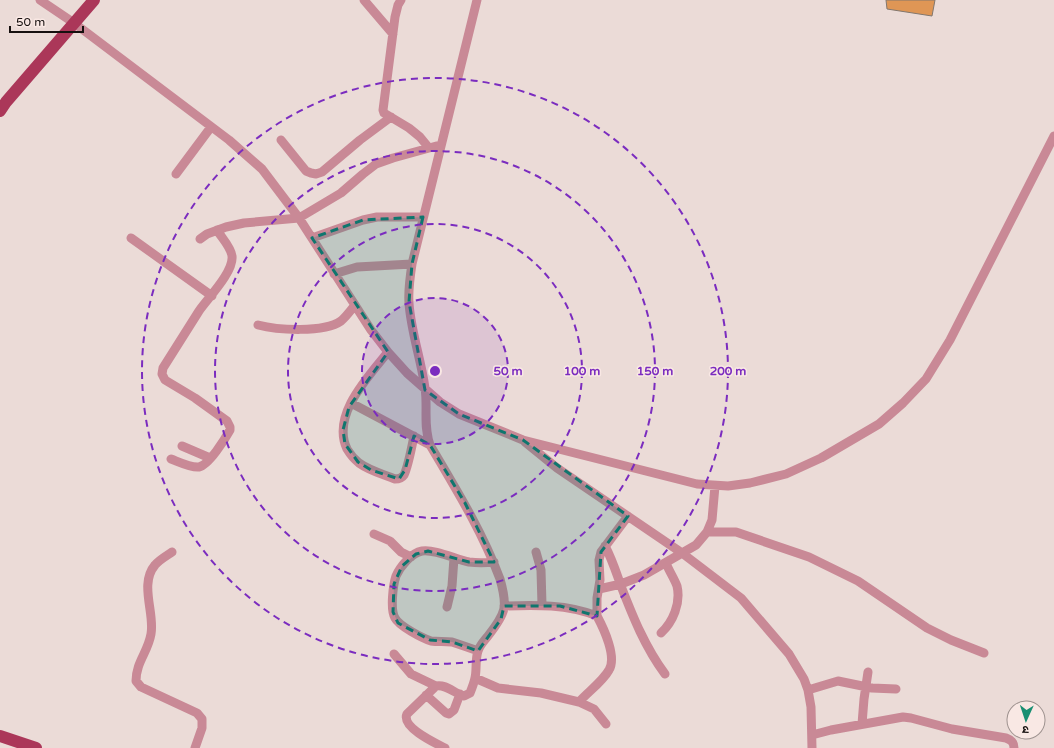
<svg xmlns="http://www.w3.org/2000/svg" width="1054" height="748" viewBox="0 0 1054 748" font-family="'Varela Round','Noto Sans Devanagari',sans-serif">
<style>
.building{fill:#df9655;stroke:#82776e}
.lines{fill:none;stroke-linecap:round;stroke-linejoin:round}
.minor{stroke:#c98996;stroke-width:9}
.primary{stroke:#ab3759;stroke-width:12}
.marked{fill:#0f766e;fill-opacity:0.2;stroke:#0f766e;stroke-width:3;stroke-dasharray:8 5;stroke-linejoin:round}
.ring{fill:none;stroke:#7b2cbf;stroke-width:2;stroke-dasharray:7 5}
.centre{fill:#7b2cbf;stroke:#f9e8e4;stroke-width:2}
.ring-label{font-size:12px;text-anchor:middle;font-weight:bold;fill:#7b2cbf;stroke:#f9e8e4;stroke-width:3;stroke-linejoin:round;paint-order:stroke}
</style>
<rect width="100%" height="100%" fill="#ebdbd7"/>
<!-- building -->
<path class="building" d="M 886,0 L 935,0 L 932,16 L 887,9 Z"/>
<g class="lines">
<!-- minor -->
<path class="minor" d="M 40,0 L 74,23 L 229,140 L 262,169 L 299,218 L 371,330 L 388,352 L 407,373 L 440,402 L 459,414 L 523,440 L 697,484 L 728,486 L 750,483 L 786,474 L 821,458 L 879,424 L 903,403 L 926,379 L 950,340 L 1054,136
M 364,0 L 393,34
M 401,0 L 398,5 L 395,17 L 383,110 L 384,113 L 409,128 L 420,137 L 429,148
M 281,140 L 306,171 L 311,173 L 316,174 L 322,172 L 360,140 L 391,117
M 176,174 L 211,127
M 131,238 L 212,296
M 312,238 L 363,220 L 377,217 L 423,217
M 200,239 L 207,234 L 226,227 L 244,223 L 299,218 L 341,193 L 363,174 L 376,164 L 393,158 L 440,145
M 334,274 L 357,267 L 412,264
M 258,325 C 277,330 324,333 341,321 C 346,317 351,310 355,305
M 388,352 C 368,377 331,415 347,449 C 350,454 354,459 359,463 C 370,471 383,474 395,479 C 399,479 402,478 404,475 C 408,467 412,446 414,436
M 351,403 L 430,445
M 525,442 L 557,468 L 682,553 L 741,598 L 789,654 L 804,679 L 808,690 L 811,707 L 812,748
M 182,446 L 210,458
M 171,459 C 179,462 191,468 199,467 C 209,465 225,439 230,430 L 230,427 L 227,421 L 195,398 L 165,380 L 162,374 L 163,368 C 175,349 187,330 199,311 C 207,299 234,272 232,256 C 231,247 221,237 217,230
M 707,532 L 736,532 L 809,557 L 858,581 L 927,628 L 951,640 L 984,653
M 374,534 L 390,541 L 401,552 L 411,557
M 605,546 C 612,559 616,572 621,586 C 633,617 645,647 665,674
M 172,552 C 166,556 159,560 155,565 C 139,584 155,613 151,634 C 148,652 136,662 136,681 L 141,687 L 197,713 L 202,719 L 202,728 L 195,748
M 536,552 L 541,570 L 542,605
M 599,589 L 621,584 L 644,575 L 696,545 L 707,532 L 712,520 L 715,486
M 504,606 C 536,605 567,604 597,616 C 604,629 617,657 609,670 C 603,681 588,692 579,702
M 447,607 L 452,586 L 454,558
M 597,616 L 597,598 L 600,580 L 599,560 L 601,552 L 628,516
M 661,633 C 673,622 681,603 677,586 C 674,578 669,571 666,563
M 478,651 C 470,648 461,645 452,642 C 445,641 438,642 431,641 C 422,638 399,626 395,618 C 390,610 393,585 396,576 C 400,567 411,553 422,551 C 435,549 455,559 469,562 C 477,563 485,563 494,562
M 394,654 L 411,674 L 436,686
M 475,678 L 498,688 L 541,693 L 579,702 L 594,709 L 606,724
M 808,690 L 838,681 L 872,688 L 896,689
M 426,695 L 446,713 L 449,714 L 454,710 L 460,694
M 862,724 L 864,699 L 868,672
M 812,735 L 831,730 L 903,717 L 911,718 L 952,729 L 1006,738 C 1011,740 1014,742 1014,748
M 445,748 C 435,743 401,727 407,714 L 436,686 C 446,684 454,693 464,696 L 470,693 C 472,688 474,683 475,678 C 477,669 475,660 478,651 C 480,645 484,641 488,636 C 506,613 508,607 500,579 C 482,531 456,489 430,445 C 423,426 428,407 425,388 C 421,359 411,332 409,303 C 408,290 410,277 412,264 L 477,0"/>
<!-- primary -->
<path class="primary" d="M 0,111 L 6,102 L 94,0
M 0,736 L 36,748"/>
</g>
<!-- marked area -->
<path class="marked" d="M 423,217 L 412,264 L 409,302 L 425,390 L 459,414 L 523,440 L 628,516 L 601,552 L 597,616 L 560,606 L 504,606 L 501,619 L 478,651 L 452,642 L 430,640 L 398,623 L 393,612 L 394,584 L 402,566 L 416,554 L 428,551 L 469,562 L 494,562 L 465,503 L 430,445 L 414,436 L 405,470 L 399,479 L 371,470 L 358,462 L 345,444 L 343,430 L 349,407 L 388,352 L 312,238 L 363,220 Z"/>
<!-- distance rings -->
<circle cx="435" cy="371" r="73" fill="#7b2cbf" fill-opacity=".12"/>
<g class="ring">
<circle cx="435" cy="371" r="73"/>
<circle cx="435" cy="371" r="147"/>
<circle cx="435" cy="371" r="220"/>
<circle cx="435" cy="371" r="293"/>
</g>
<circle cx="435" cy="371" r="6" class="centre"/>
<g class="ring-label">
<text x="508" y="375">50 m</text>
<text x="582" y="375">100 m</text>
<text x="655" y="375">150 m</text>
<text x="728" y="375">200 m</text>
</g>
<!-- north arrow -->
<g transform="translate(1026 720) rotate(183)"><circle r="19" fill="#f9e8e4" stroke="#9e928f"/>
<path d="M0-3L7 15L0 10L-7 15Z" fill="#188f72"/>
<text y="-6" font-size="11" font-weight="bold" text-anchor="middle" fill="#16100f">उ</text>
</g>
<!-- scale -->
<path d="M10 26v6h73v-6" fill="none" stroke="#16100f" stroke-width="2"/>
<text x="16" y="26" font-size="12" fill="#16100f" stroke="#f9e8e4" stroke-width="3" paint-order="stroke">50 m</text>
</svg>
